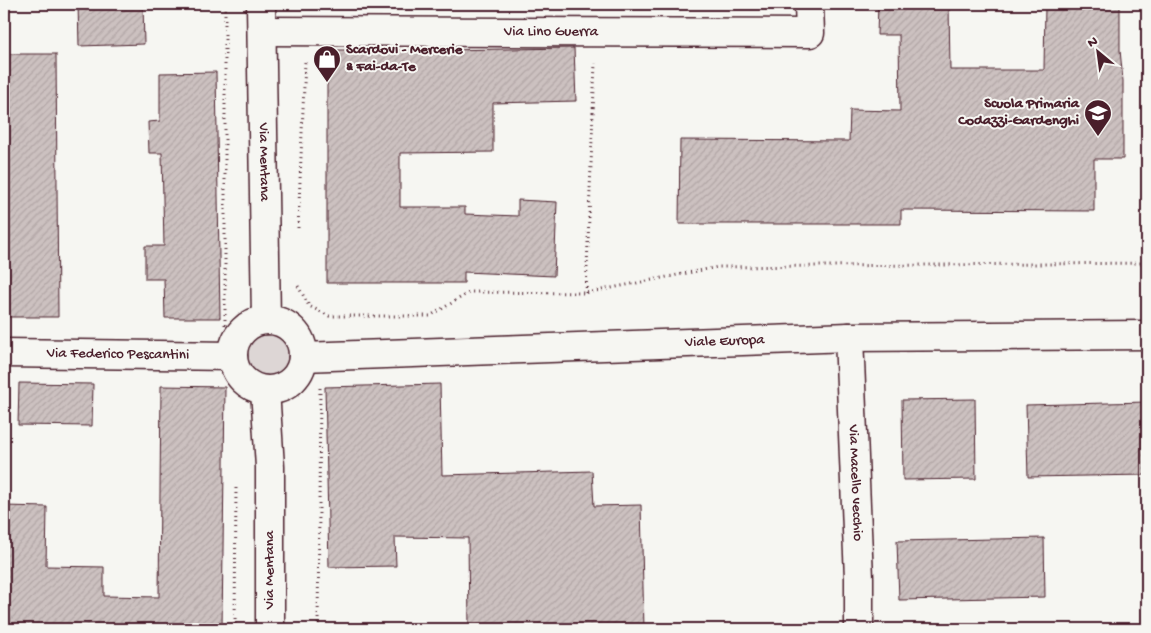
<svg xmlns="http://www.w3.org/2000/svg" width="1151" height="633" viewBox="0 0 1151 633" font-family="'Gochi Hand',sans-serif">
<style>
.grass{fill:#ddd6d5;stroke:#947a80}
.building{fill:url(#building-hatch);stroke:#4a1f2b}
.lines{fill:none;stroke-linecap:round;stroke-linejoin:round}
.street-casing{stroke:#4a1f2b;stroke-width:31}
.secondary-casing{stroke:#4a1f2b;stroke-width:31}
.path{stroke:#4a1f2b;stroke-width:3;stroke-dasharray:1 4;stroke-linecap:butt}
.street{stroke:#f6f6f2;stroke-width:28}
.secondary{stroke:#f6f6f2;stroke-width:28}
.labels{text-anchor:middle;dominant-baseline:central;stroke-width:4;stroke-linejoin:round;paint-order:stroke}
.street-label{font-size:15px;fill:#4a1f2b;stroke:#f6f6f2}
.poi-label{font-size:15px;font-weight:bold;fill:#4a1f2b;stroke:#f6f6f2;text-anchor:start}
</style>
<defs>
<pattern id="building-hatch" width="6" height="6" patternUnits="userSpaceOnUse" patternTransform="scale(1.25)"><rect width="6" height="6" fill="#ccc1c0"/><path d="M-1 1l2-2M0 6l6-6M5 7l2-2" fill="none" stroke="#b1a5a5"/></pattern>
</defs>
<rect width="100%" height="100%" fill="#f6f6f2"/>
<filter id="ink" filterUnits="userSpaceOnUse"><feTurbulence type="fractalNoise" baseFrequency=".02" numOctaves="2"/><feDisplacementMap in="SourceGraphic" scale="10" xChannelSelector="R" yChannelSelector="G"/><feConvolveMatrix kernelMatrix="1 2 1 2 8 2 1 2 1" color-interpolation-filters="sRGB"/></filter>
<g filter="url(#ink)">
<!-- grass -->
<path class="grass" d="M245 356a22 22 0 1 1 44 0a22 22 0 1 1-44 0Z"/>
<!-- building -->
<path class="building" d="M 78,4 L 143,4 L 144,44 L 79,46 Z
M 878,4 L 949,4 L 950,70 L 1044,70 L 1045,4 L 1120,4 L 1120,50 L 1123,81 L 1123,159 L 1094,159 L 1094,211 L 901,210 L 901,224 L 679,224 L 680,140 L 849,141 L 850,110 L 900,111 L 899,35 L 877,35 Z
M 574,48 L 576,101 L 493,103 L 493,152 L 400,153 L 400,207 L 465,207 L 465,214 L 518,216 L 518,200 L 557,202 L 554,276 L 464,272 L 464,283 L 327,283 L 327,50 L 441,50 Z
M 4,54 L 56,54 L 58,317 L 4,317 Z
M 216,72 L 220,318 L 165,318 L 164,279 L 145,279 L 145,246 L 164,246 L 162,153 L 149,153 L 148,122 L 160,121 L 160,73 Z
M 19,383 L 93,384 L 92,426 L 18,425 Z
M 440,384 L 442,475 L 592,471 L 594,506 L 641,505 L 644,629 L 469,629 L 468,538 L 395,537 L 396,566 L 329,567 L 325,387 Z
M 161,386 L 225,387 L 222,629 L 4,629 L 4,506 L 47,507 L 46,566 L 104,567 L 104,596 L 159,597 Z
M 975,399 L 976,479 L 903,480 L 902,400 Z
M 1147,402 L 1147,475 L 1028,477 L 1026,405 Z
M 1044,538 L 1045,597 L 899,600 L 897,541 Z"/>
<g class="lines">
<!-- street casing -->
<g class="street-casing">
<g id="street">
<path id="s1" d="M 262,31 L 810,33 L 809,4"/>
<path id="s2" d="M 849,337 L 859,578 L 859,629"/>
<path id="s3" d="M 4,353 L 233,356"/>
<path id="s4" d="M 303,357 L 849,337 L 1147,335"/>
</g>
</g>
<!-- secondary casing -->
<g class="secondary-casing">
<g id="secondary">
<path id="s5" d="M 261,4 L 266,320"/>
<circle cx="268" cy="355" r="35"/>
<path d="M 265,390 L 270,467 L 270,629"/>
</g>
</g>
<!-- path -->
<path class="path" d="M 225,4 L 225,326
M 298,228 L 305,62
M 298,286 L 309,306 L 329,316 L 430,316 L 470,292 L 586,293 L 718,267 L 1147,263
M 586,293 L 595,63
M 235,629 L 236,485
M 318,629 L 320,387"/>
<!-- street -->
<use href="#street" class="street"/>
<!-- secondary -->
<use href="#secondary" class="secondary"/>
</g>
</g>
<!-- icons -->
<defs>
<g id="shop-pin" transform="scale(1.4375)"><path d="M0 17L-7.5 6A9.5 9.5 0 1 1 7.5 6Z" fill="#4a1f2b" stroke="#f6f6f2"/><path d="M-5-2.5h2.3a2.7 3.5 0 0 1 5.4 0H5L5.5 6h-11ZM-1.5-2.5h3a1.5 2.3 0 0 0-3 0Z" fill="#fff"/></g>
<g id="school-pin" transform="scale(1.4375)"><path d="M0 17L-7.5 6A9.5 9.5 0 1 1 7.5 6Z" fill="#4a1f2b" stroke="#f6f6f2"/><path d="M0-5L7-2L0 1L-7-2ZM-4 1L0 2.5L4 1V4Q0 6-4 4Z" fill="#fff"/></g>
</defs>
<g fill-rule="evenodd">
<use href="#shop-pin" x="327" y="59"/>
<use href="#school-pin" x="1098" y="113"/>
</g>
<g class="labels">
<!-- street labels -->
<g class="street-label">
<text stroke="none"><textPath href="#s1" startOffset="289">Via Lino Guerra</textPath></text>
<text stroke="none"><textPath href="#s5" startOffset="158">Via Mentana</textPath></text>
<text stroke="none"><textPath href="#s4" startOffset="422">Viale Europa</textPath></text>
<text stroke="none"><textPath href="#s3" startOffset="114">Via Federico Pescantini</textPath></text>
<text stroke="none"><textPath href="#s2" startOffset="146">Via Macello vecchio</textPath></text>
<text transform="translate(270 570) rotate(-90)">Via Mentana</text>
</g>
<!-- poi labels -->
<g class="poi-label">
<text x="346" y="50">Scardovi - Mercerie<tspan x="346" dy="17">&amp; Fai-da-Te</tspan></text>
<text x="1079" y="104" text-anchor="end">Scuola Primaria<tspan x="1079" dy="17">Codazzi-Gardenghi</tspan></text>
</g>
</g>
<!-- margin -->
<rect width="1151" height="633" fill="none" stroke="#f6f6f2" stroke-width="20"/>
<rect x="10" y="10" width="1131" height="613" fill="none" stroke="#4a1f2b" stroke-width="2" filter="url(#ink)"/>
<!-- north arrow -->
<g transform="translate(1098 52) rotate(331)" stroke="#f6f6f2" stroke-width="4" paint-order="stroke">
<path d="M0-4L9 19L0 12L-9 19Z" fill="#4a1f2b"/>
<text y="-8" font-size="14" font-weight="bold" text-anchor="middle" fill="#4a1f2b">N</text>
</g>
</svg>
